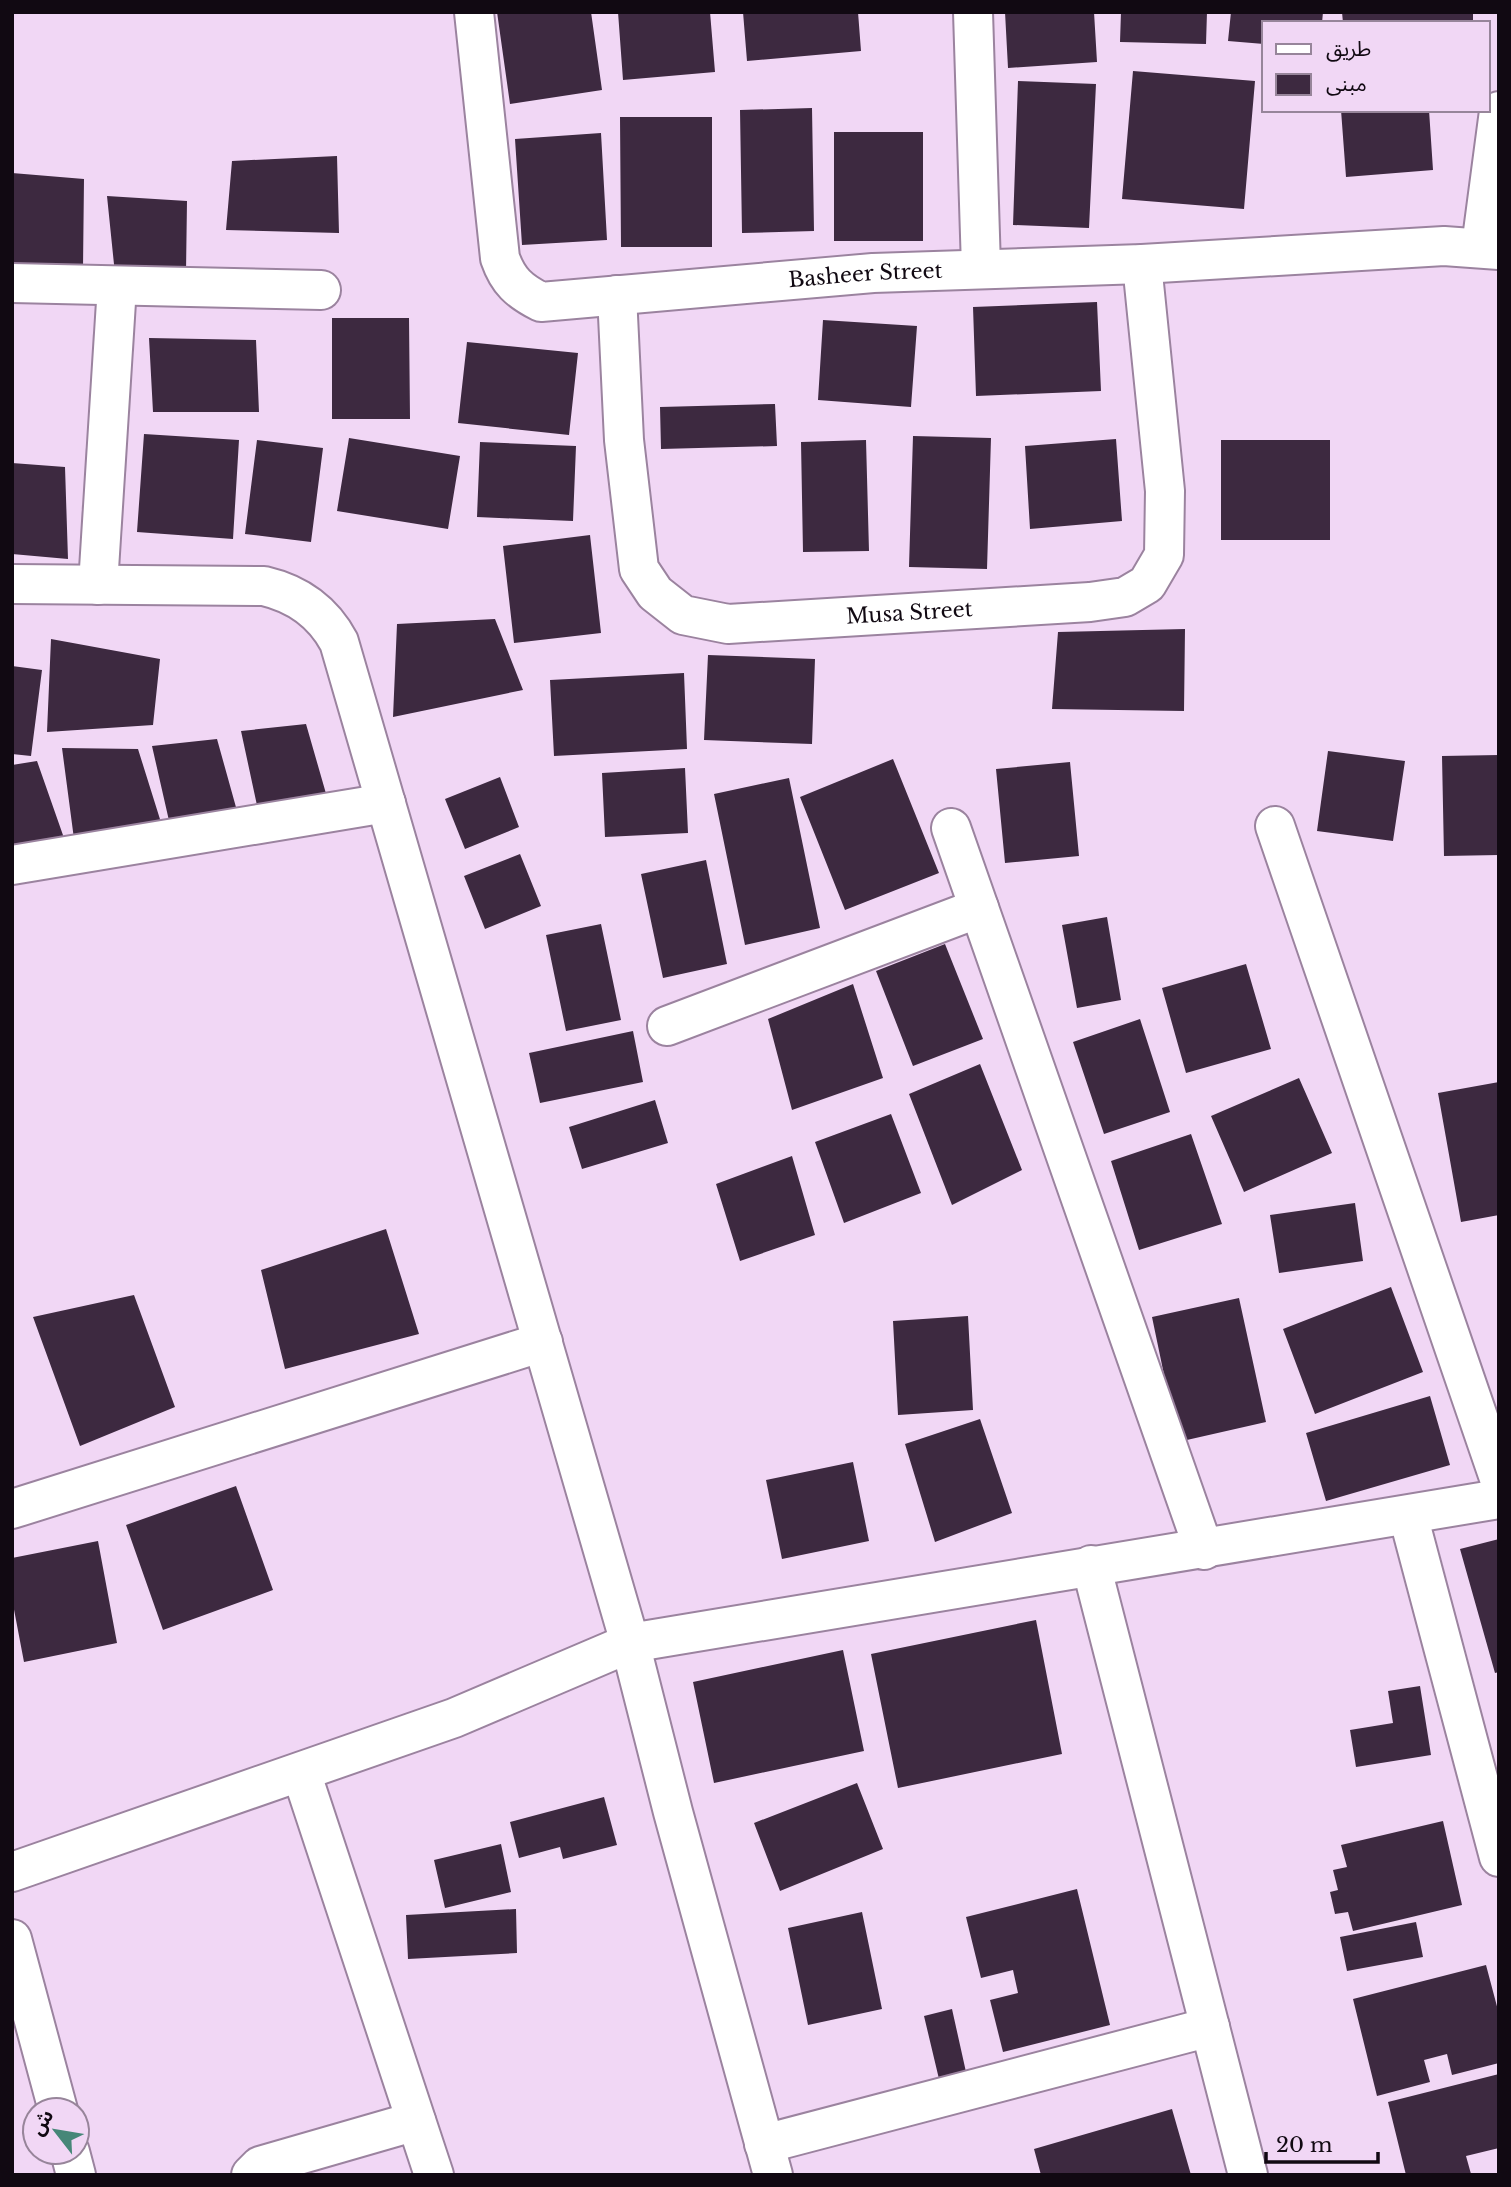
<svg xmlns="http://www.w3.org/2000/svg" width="1511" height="2187" viewBox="0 0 1511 2187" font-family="'Libre Baskerville','Noto Sans Arabic',serif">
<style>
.building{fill:#3d2940}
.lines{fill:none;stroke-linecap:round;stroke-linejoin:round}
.minor-casing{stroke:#9b839f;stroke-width:42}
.minor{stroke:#fff;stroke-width:38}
.labels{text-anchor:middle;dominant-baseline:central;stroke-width:7;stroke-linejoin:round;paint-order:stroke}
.street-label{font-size:21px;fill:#110912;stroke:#f1d7f5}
</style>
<rect width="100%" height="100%" fill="#f1d7f5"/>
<!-- building -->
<path class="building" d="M 497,12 L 591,12 L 602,90 L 510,104 Z
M 618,12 L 710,12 L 715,72 L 623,80 Z
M 743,12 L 858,12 L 861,51 L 747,61 Z
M 1005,12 L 1094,12 L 1097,62 L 1008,68 Z
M 1121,12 L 1207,12 L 1206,44 L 1120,42 Z
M 1231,12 L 1323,12 L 1322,23 L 1264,23 L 1264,44 L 1228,41 Z
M 1342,12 L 1473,12 L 1473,23 L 1343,23 Z
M 1133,71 L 1255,81 L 1244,209 L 1122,199 Z
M 1018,81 L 1096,84 L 1089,228 L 1013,225 Z
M 812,108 L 814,231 L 742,233 L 740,110 Z
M 1341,110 L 1429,110 L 1433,170 L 1346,177 Z
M 620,117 L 712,117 L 712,247 L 621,247 Z
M 834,132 L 923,132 L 923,241 L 834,241 Z
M 601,133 L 607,240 L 522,245 L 515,139 Z
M 337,156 L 339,233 L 226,230 L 232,161 Z
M 12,173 L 84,179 L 83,268 L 13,270 Z
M 107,196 L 187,201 L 186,272 L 115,274 Z
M 1097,302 L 1101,391 L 976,396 L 973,307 Z
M 332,318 L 409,318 L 410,419 L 332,419 Z
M 823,320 L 917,326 L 911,407 L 818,400 Z
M 149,338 L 256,340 L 259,412 L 153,412 Z
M 467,342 L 578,353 L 569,435 L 458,423 Z
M 775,404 L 777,446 L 661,449 L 660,407 Z
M 144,434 L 239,440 L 233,539 L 137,532 Z
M 913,436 L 991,438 L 987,569 L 909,567 Z
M 349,438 L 460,456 L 448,529 L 337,511 Z
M 1116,439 L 1122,521 L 1030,529 L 1025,446 Z
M 257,440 L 323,448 L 311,542 L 245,534 Z
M 866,440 L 869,551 L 803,552 L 801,442 Z
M 1221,440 L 1330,440 L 1330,540 L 1221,540 Z
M 480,442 L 576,446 L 573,521 L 477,517 Z
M 12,463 L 65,467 L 68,559 L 12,554 Z
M 590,535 L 601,633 L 514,643 L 503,546 Z
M 495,619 L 523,690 L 393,717 L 397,624 Z
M 1185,629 L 1184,711 L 1052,709 L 1058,632 Z
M 51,639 L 160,659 L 153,725 L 47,732 Z
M 708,655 L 815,659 L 812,744 L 704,740 Z
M 12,666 L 42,670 L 31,756 L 12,754 Z
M 684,673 L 687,749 L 554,756 L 550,680 Z
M 306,724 L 329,804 L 258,810 L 241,731 Z
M 217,739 L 239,818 L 170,825 L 152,746 Z
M 62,748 L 138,749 L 164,832 L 74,839 Z
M 1328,751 L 1405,761 L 1393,841 L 1317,831 Z
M 1499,755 L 1499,855 L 1444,856 L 1442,756 Z
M 893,759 L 939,873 L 845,910 L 800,797 Z
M 37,761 L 64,838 L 12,847 L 12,765 Z
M 1070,762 L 1079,856 L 1005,863 L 996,769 Z
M 685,768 L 688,833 L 605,837 L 602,773 Z
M 500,777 L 519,827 L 465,849 L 445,799 Z
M 789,778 L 820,928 L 745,945 L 714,794 Z
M 520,854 L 541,906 L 485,929 L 464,876 Z
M 706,860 L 727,964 L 663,978 L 641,874 Z
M 1107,917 L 1121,1000 L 1077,1008 L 1062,925 Z
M 601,924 L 621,1020 L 566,1031 L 546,935 Z
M 945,944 L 983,1039 L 913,1066 L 876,971 Z
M 1246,964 L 1271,1049 L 1186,1073 L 1162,988 Z
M 853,984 L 883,1078 L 792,1110 L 768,1019 Z
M 1140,1019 L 1170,1112 L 1104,1134 L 1073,1042 Z
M 633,1031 L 643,1082 L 540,1103 L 529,1053 Z
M 980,1064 L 1022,1170 L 952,1205 L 909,1094 Z
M 1299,1078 L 1332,1153 L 1244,1192 L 1211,1116 Z
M 1499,1082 L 1499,1215 L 1461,1222 L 1438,1093 Z
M 655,1100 L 668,1143 L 582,1169 L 569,1127 Z
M 891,1114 L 921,1193 L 844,1223 L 815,1142 Z
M 1191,1134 L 1222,1224 L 1139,1250 L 1111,1161 Z
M 792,1156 L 815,1235 L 740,1261 L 716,1184 Z
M 1355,1203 L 1363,1261 L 1279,1273 L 1270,1215 Z
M 386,1229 L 419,1334 L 285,1369 L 261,1270 Z
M 1391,1287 L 1423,1372 L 1315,1414 L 1283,1329 Z
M 134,1295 L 175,1407 L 80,1446 L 33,1317 Z
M 1239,1298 L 1266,1422 L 1178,1442 L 1152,1317 Z
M 968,1316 L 973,1410 L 898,1415 L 893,1321 Z
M 1430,1396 L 1450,1465 L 1326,1501 L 1306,1433 Z
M 980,1419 L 1012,1513 L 935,1542 L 905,1444 Z
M 853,1462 L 869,1541 L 782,1559 L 766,1480 Z
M 236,1486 L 273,1590 L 163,1630 L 126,1525 Z
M 1499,1539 L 1499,1672 L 1495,1673 L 1460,1549 Z
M 98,1541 L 117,1643 L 24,1662 L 12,1599 L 12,1558 Z
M 1036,1620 L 1062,1754 L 898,1788 L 871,1654 Z
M 843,1650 L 864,1751 L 714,1783 L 693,1682 Z
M 1420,1686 L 1431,1755 L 1356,1767 L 1350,1730 L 1393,1723 L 1388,1691 Z
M 857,1783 L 883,1849 L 780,1891 L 754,1823 Z
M 604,1797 L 617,1845 L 563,1859 L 560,1847 L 519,1858 L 510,1822 Z
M 1443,1821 L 1462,1905 L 1353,1931 L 1348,1912 L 1335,1914 L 1330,1892 L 1338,1890 L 1333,1870 L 1347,1867 L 1341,1845 Z
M 501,1844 L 511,1892 L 445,1908 L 434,1860 Z
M 1077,1889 L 1110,2025 L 1003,2052 L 990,2000 L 1018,1993 L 1013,1970 L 981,1978 L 966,1917 Z
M 516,1909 L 517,1953 L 408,1959 L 406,1915 Z
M 862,1912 L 882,2009 L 808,2025 L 788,1928 Z
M 1416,1922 L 1423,1957 L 1347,1971 L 1340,1937 Z
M 1486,1965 L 1499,2014 L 1499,2063 L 1452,2075 L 1447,2054 L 1424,2060 L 1430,2082 L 1377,2096 L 1353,1999 Z
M 952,2009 L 966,2072 L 939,2079 L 924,2016 Z
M 1499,2074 L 1499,2148 L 1466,2156 L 1471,2174 L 1406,2175 L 1388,2102 Z
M 1172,2109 L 1191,2175 L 1041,2175 L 1034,2149 Z"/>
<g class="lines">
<!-- minor casing -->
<g class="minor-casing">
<g id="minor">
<path id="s1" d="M 474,12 L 500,258 C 508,281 519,291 541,302 L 873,273 L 1142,264 L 1444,246 L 1499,250"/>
<path d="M 973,12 L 981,267"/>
<path d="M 1481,247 L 1499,111"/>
<path d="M 12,283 L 321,290"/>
<path id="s2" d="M 617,295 L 624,440 L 639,569 L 655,593 L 683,615 L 728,624 L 1090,602 L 1125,597 L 1147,584 L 1164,555 L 1165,491 L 1142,264"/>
<path d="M 12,584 L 264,586 C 298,594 323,612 339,642 L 630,1643 L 673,1812 L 773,2175"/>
<path d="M 98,585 L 117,286"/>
<path d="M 1275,826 L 1499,1478"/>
<path d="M 951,828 L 1204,1550"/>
<path d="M 12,865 L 386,803"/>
<path d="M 667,1026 L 979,908"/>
<path d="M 12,1509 L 543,1342"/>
<path d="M 1408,1515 L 1499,1857"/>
<path d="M 1091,1565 L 1248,2175"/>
<path d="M 301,1772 L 434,2175"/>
<path d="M 12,1872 L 454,1718 L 630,1643 L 1499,1499"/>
<path d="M 12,1939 L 58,2110"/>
<path d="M 764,2144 L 1210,2027"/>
<path d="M 70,2152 L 76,2175"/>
<path d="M 251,2175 L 260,2166 L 416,2121"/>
</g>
</g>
<!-- minor -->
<use href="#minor" class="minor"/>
</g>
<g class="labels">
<!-- street labels -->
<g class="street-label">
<text stroke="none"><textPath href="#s1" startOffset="635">Basheer Street</textPath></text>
<text stroke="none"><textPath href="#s2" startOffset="567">Musa Street</textPath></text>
</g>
</g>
<!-- border -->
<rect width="1511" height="2187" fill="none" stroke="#110912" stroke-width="28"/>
<!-- legend -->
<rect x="1262" y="21" width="228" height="91" fill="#f1d7f5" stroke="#97859a" stroke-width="2"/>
<rect x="1276" y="44" width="35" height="10" fill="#ffffff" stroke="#97859a" stroke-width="2"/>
<text x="1326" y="56" font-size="21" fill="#110912">طريق</text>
<rect x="1276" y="74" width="35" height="21" fill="#3d2940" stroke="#97859a" stroke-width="2"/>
<text x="1326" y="91" font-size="21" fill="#110912">مبنى</text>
<!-- north arrow -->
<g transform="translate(56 2131) rotate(301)"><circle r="33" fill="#f1d7f5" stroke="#97859a" stroke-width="2"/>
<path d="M0-5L12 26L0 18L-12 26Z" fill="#468778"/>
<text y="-10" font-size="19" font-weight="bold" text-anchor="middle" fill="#110912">ش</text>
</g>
<!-- scale -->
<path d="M1266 2152v10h112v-10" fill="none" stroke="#110912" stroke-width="3.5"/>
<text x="1276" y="2152" font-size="21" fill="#110912" stroke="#f1d7f5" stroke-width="5" paint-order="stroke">20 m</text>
</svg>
